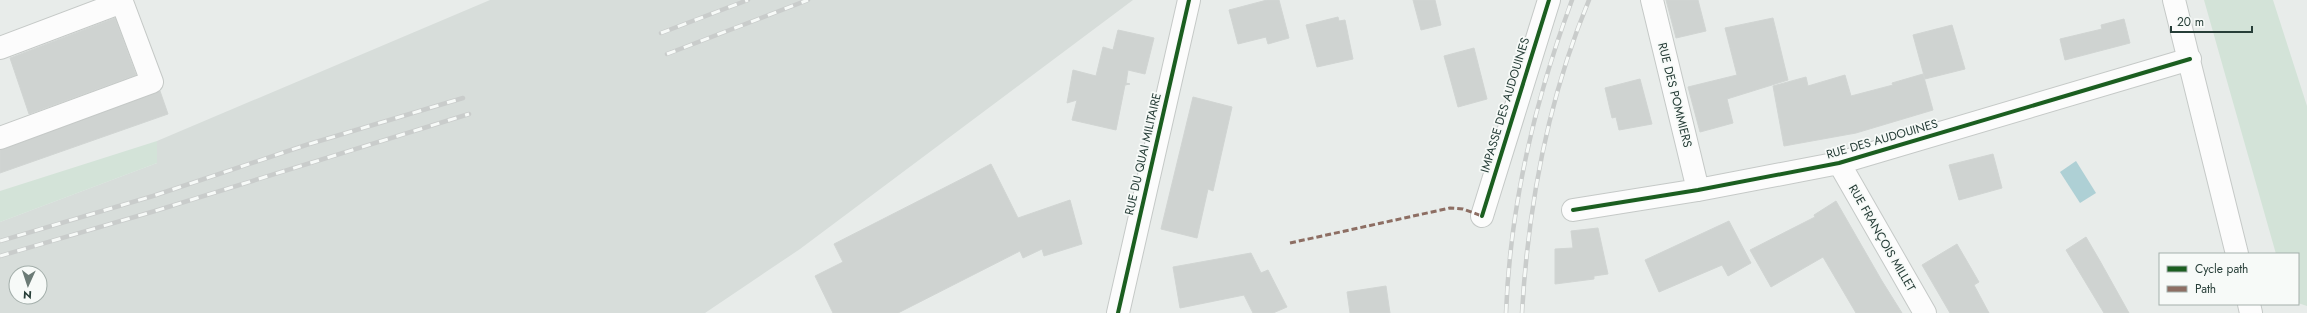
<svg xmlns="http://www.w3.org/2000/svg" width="2307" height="313" viewBox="0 0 2307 313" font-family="Jost,sans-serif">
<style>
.built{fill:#d7ddda;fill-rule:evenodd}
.green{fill:#d3e3d8}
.water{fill:#aed0d5}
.building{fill:#cfd3d1;stroke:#d1d5d3}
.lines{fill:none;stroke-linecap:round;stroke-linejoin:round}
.minor-casing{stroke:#c5c9c7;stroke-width:24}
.minor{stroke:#fcfcfc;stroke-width:22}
.rail-casing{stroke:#c9cccb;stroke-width:4.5}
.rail{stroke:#f7faf8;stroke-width:3;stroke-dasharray:9;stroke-linecap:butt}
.quiet{stroke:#8d6e63;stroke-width:3;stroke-dasharray:6 3;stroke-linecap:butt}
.cycleway-casing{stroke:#f7faf8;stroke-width:6}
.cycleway{stroke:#1b5e20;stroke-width:4}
.labels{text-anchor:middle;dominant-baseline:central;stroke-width:3.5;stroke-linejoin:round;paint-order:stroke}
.street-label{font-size:12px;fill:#273e38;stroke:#f7faf8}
</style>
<rect width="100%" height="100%" fill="#e8ecea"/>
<!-- built -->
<path class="built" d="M 490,0 L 1133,0 L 800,249 L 705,313 L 0,313 L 0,222 L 157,163 L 157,141 ZM 16,273 L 40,273 L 40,297 L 16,297 Z"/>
<!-- green -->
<path class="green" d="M 2204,0 L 2273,0 L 2307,106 L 2307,306 L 2298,303 L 2298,254 L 2276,254 Z
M 157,141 L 157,163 L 0,222 L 0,191 Z"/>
<!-- water -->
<path class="water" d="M 2076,161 L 2096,193 L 2080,203 L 2060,172 Z"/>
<!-- building -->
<path class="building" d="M 1267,0 L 1279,0 L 1289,38 L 1268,44 L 1266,37 L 1238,44 L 1229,10 Z
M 1413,0 L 1435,0 L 1441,25 L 1421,30 Z
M 1666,0 L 1698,0 L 1706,31 L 1676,38 Z
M 1338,17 L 1339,21 L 1345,20 L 1353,59 L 1317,67 L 1306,25 Z
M 115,18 L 136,75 L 29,114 L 10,58 Z
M 1773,18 L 1788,80 L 1727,99 L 1733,123 L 1700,132 L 1688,87 L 1737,75 L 1725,28 Z
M 2124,19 L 2130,43 L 2065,60 L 2060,39 L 2102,29 L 2101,25 Z
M 1952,25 L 1965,69 L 1925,79 L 1913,35 Z
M 1118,30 L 1154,38 L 1145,74 L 1128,70 L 1126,83 L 1130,84 L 1125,85 L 1116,130 L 1072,120 L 1077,100 L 1067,103 L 1073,70 L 1096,76 L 1103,47 L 1113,50 Z
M 1474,48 L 1487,99 L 1458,107 L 1444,56 Z
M 1923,74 L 1933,110 L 1856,133 L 1784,146 L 1773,86 L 1806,77 L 1808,86 L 1845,75 L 1851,96 L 1893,85 L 1892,83 Z
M 1640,79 L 1652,124 L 1619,130 L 1616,117 L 1612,118 L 1605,88 Z
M 160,91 L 168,114 L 0,173 L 0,150 Z
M 1193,97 L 1232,107 L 1213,191 L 1208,189 L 1197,238 L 1161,229 Z
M 1993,154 L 2002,188 L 1959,200 L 1949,165 Z
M 991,164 L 1018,218 L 1070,200 L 1082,244 L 1044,256 L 1042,249 L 1023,258 L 1020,251 L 898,313 L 833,313 L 815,276 L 843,262 L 834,244 Z
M 1836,201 L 1882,281 L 1902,313 L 1856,313 L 1823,257 L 1771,287 L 1750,250 L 1815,217 L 1814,215 Z
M 1729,221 L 1751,263 L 1728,276 L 1722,265 L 1659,292 L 1645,260 Z
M 1598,228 L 1608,274 L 1594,276 L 1594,279 L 1555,284 L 1555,249 L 1573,248 L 1571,231 Z
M 2086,237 L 2100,261 L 2129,313 L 2104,313 L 2066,250 Z
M 1957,244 L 1979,282 L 1974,285 L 1989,313 L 1950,313 L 1922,265 Z
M 1251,253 L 1261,273 L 1268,270 L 1287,307 L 1273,313 L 1253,313 L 1244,295 L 1180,308 L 1173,267 Z
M 1386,286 L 1390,313 L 1350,313 L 1347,292 Z"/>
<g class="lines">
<!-- minor casing -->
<g class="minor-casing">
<path id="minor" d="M 1652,0 L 1698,190
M 2174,0 L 2237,254
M 0,48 L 122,2 L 152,82 L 0,138
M 1839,163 L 1925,313
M 1573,210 L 1698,190 L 1839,163 L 2190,59
M 1482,216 L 1549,0
M 2249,304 L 2251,313
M 1118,313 L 1189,0"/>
</g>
<!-- minor -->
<use href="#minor" class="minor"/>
<!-- rail casing -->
<g class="rail-casing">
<path id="rail" d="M 661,33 L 748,0
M 667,54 L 808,0
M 0,241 L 153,196 L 306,145 L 463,98
M 0,256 L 155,211 L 469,114
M 1506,313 C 1510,206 1535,100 1572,0
M 1522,313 C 1528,207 1548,99 1589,0"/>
</g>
<!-- rail -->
<use href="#rail" class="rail"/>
<!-- quiet -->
<path class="quiet" d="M 1290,243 L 1450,208 L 1463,209 L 1482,216"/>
<!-- cycleway casing -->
<g class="cycleway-casing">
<path id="cycleway" d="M 1573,210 L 1698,190 L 1839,163 L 2190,59
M 1482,216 L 1549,0
M 1118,313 L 1189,0"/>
</g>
<!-- cycleway -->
<use href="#cycleway" class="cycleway"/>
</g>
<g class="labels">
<!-- street labels -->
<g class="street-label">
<text transform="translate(1675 95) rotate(76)">RUE DES POMMIERS</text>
<text transform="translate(1505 105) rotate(-73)">IMPASSE DES AUDOUINES</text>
<text transform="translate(1882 139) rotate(-16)">RUE DES AUDOUINES</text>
<text transform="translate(1143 154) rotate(-77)">RUE DU QUAI MILITAIRE</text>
<text transform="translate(1882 238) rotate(60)">RUE FRANÇOIS MILLET</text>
</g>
</g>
<!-- legend -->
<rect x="2159" y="253" width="140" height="52" fill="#f7faf8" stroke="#a4afab"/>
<rect x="2167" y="266" width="20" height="6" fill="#1b5e20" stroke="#a4afab"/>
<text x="2195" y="273" font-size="12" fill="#273e38">Cycle path</text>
<rect x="2167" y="286" width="20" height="6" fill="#8d6e63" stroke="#a4afab"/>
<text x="2195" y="293" font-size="12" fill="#273e38">Path</text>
<!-- north arrow -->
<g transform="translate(28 285) rotate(183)"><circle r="19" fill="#f7faf8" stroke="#a4afab"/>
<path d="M0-3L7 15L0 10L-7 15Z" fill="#6b7b76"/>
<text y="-6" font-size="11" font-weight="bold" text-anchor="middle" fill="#273e38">N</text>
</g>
<!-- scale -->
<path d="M2171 26v6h81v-6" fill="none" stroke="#273e38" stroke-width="2"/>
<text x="2177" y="26" font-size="12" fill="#273e38" stroke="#f7faf8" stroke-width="3" paint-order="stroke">20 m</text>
</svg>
